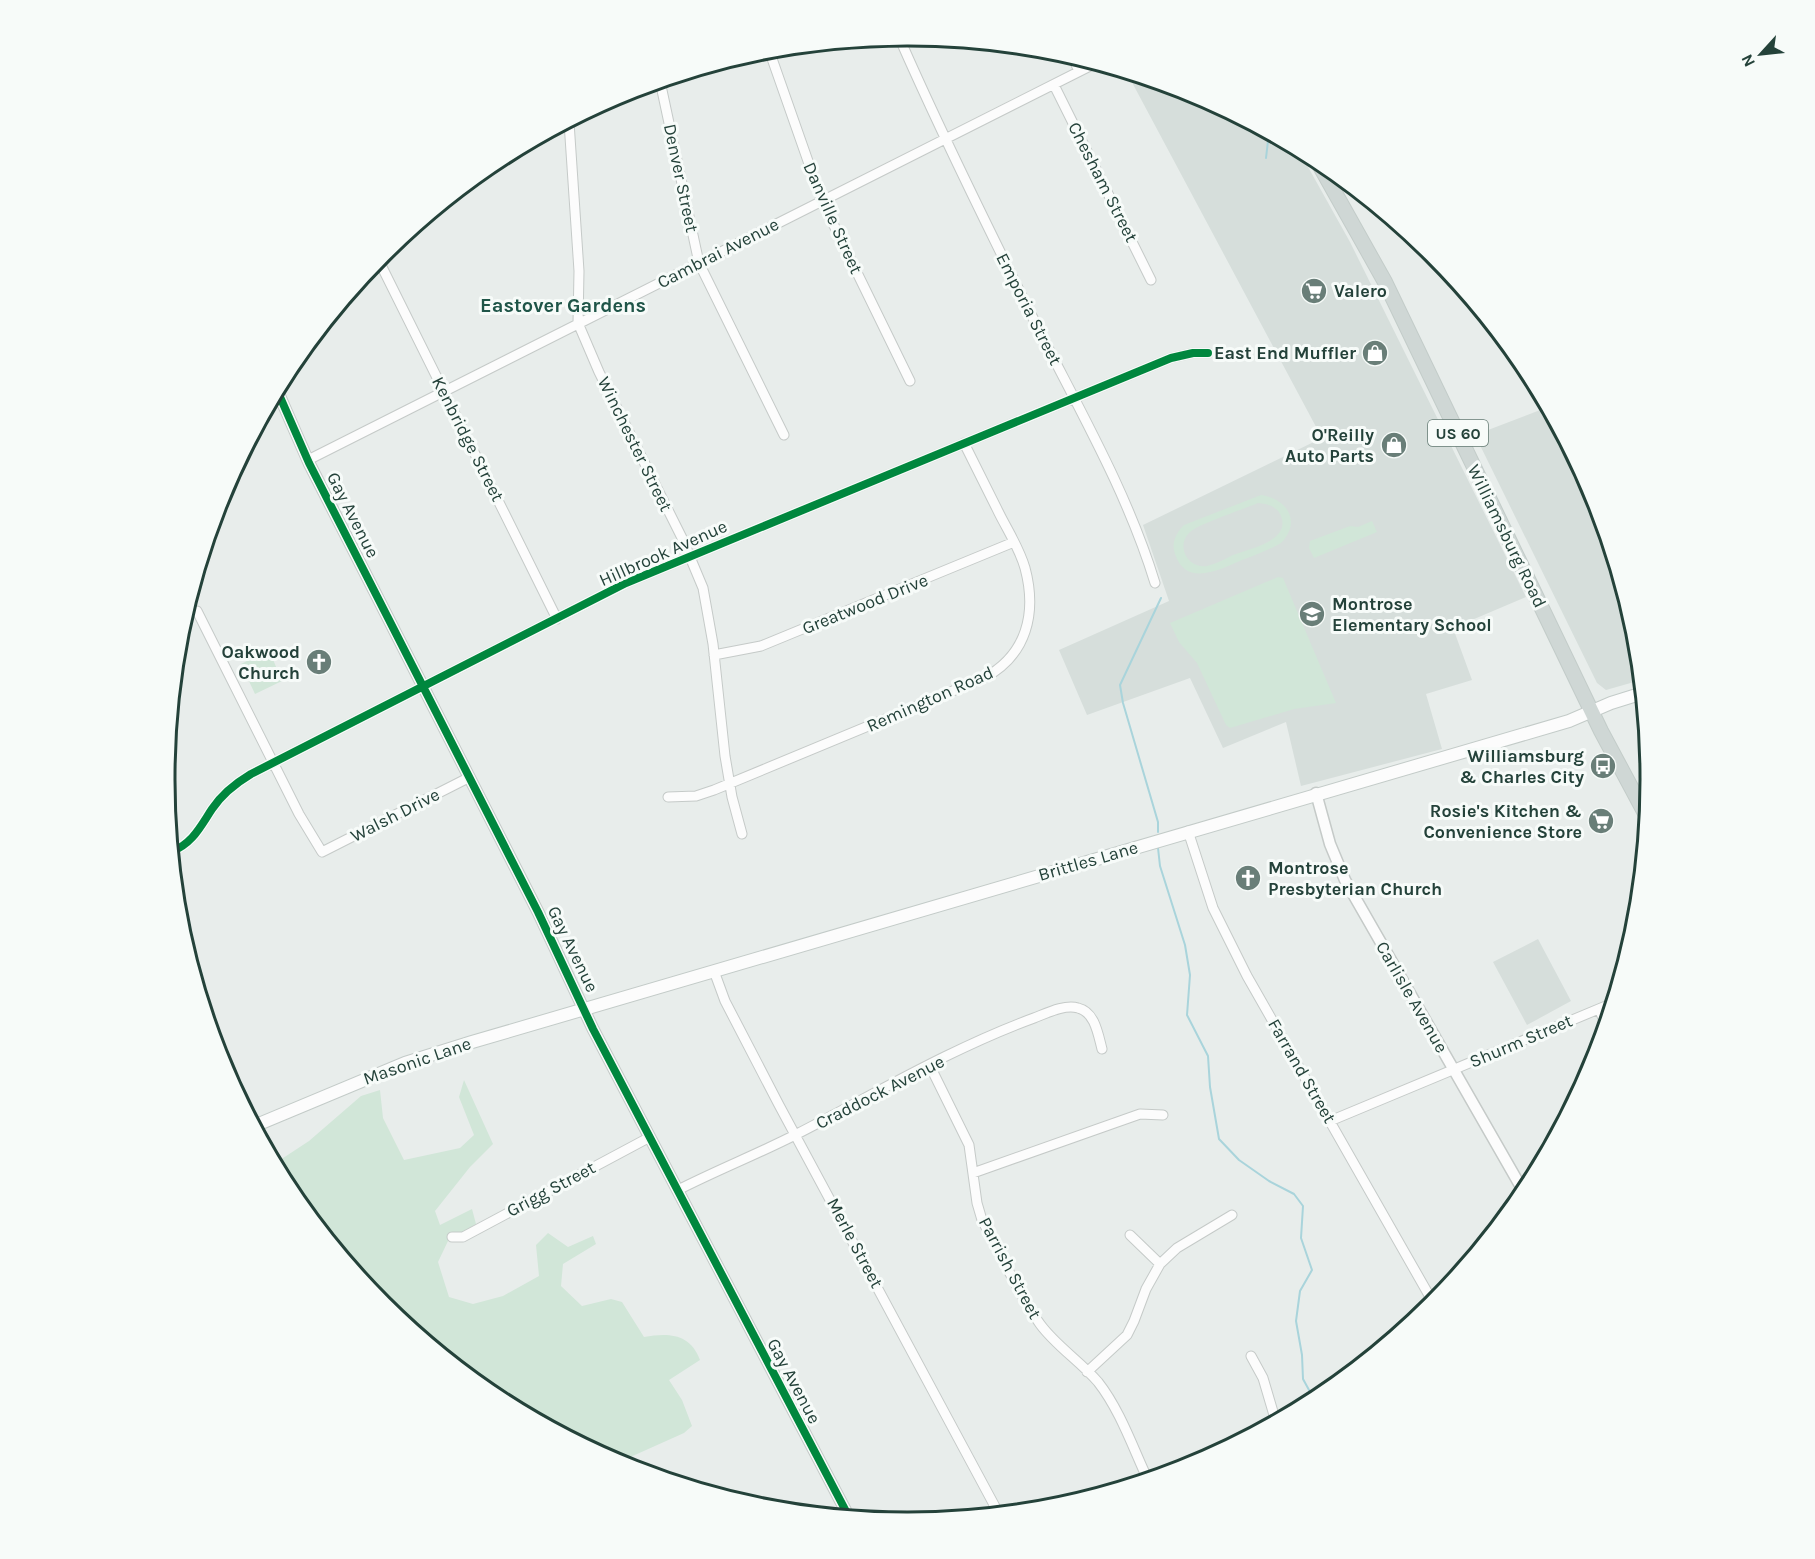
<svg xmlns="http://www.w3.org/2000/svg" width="1815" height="1559" viewBox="0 0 1815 1559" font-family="Karla,sans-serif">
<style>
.built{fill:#d6dedb}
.green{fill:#d1e6d8;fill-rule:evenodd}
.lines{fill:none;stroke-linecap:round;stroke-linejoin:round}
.stream{stroke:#a9d4db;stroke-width:2}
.minor-casing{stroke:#c5cac8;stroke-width:11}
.tertiary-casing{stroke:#c5cac8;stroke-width:13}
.secondary-casing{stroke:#c3cbc8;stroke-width:14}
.primary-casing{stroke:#c3ccc9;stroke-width:16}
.minor{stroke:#fcfcfc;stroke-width:9}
.tertiary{stroke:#fcfcfc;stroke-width:10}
.secondary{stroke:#fcfcfc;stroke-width:12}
.primary{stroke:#cfd7d5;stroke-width:14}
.cycleway-casing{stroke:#f7fbf9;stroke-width:11}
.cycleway{stroke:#00873e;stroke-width:8}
.labels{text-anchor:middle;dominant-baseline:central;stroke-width:6;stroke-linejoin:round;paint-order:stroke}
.shield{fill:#f7fbf9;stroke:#637a73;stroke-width:1.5}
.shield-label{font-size:16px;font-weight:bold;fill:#24423a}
.street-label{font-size:18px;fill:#24423a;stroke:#f7fbf9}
.poi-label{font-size:18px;font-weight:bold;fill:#24423a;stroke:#f7fbf9;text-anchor:end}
.neighbourhood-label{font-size:20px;font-weight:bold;fill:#1f5548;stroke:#f7fbf9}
.rim{fill:none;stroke:#24423a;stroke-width:3}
</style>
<rect width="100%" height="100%" fill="#e8edeb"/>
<!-- built -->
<path class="built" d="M 1127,73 L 1192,93 L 1298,149 L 1350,242 L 1526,597 L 1453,628 L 1472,680 L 1426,694 L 1442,749 L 1301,786 L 1286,722 L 1223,748 L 1190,678 L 1087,715 L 1059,650 L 1169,601 L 1143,525 L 1322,438 Z
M 1548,407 L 1595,495 L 1637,635 L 1641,680 L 1606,690 L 1597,683 L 1475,435 Z
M 1538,939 L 1571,1001 L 1527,1025 L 1493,962 Z"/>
<!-- green -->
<path class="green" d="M 1261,495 C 1287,499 1302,521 1281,543 C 1269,550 1255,555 1242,560 C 1221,569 1186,588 1175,554 C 1171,543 1176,533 1184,525 ZM 1258,503 C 1268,504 1277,506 1281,516 C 1291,541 1249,549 1233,555 C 1225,559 1216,564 1207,566 C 1188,569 1175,546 1190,532 C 1199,524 1244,509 1258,503 Z
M 1372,521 L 1377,532 L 1314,558 L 1309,548 L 1310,541 L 1350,526 L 1358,527 Z
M 1278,577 L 1283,578 L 1336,703 L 1294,709 L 1230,728 L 1226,725 L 1197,663 L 1179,642 L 1170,623 Z
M 269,650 L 282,681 L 255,694 L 241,664 Z
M 464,1080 L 493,1144 L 470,1167 L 435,1211 L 440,1225 L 472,1209 L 476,1224 L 448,1241 L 438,1262 L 449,1297 L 473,1304 L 503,1296 L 539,1276 L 536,1245 L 548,1233 L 568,1247 L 593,1236 L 596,1244 L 563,1264 L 561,1286 L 582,1306 L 611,1299 L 622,1302 L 644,1337 C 668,1333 690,1333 700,1360 L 669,1380 L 682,1400 L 692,1426 L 684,1433 L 617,1463 L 494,1398 L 382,1305 L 289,1192 L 274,1164 L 309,1141 L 361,1096 L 380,1090 L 383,1118 L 404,1160 L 460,1148 L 474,1135 L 459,1097 Z"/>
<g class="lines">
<!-- stream -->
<path class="stream" d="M 1266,132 L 1268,141 L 1266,158
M 1158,832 L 1158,822 L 1123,703 L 1120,685 L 1161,598
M 1158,848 L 1160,866 L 1185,945 L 1190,975 L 1187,1015 L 1208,1056 L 1210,1087 L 1219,1139 L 1239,1160 L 1269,1181 L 1294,1194 L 1303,1206 L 1301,1238 L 1312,1270 L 1300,1291 L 1296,1321 L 1302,1355 L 1303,1379 L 1315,1401"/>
<!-- minor casing -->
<g class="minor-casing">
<path id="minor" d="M 899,37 C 941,133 987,226 1034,320 C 1077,406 1127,491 1155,583
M 769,50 L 822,201 L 910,381
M 1072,56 L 1079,71
M 660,81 L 699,263 L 784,435
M 1054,85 L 1151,280
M 631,90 L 647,85
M 569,122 L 579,271 L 578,323 L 599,372 L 682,538 L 703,588 L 713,644 L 725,756 L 732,797 L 742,834
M 378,259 L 557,619
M 308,460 L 1096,63
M 197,611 L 299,814 L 322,852 L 470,777
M 714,655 L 761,646 L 1014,542
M 668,797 L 696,796 L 714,790 L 984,678 C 1027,655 1037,613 1025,568 C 1019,547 1006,528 997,509 C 986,487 975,465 964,443
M 1188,831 L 1213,908 L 1247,976 L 1434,1304
M 171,852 C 193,843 200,827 212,809 C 222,794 236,783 251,774 L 626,583 L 1171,358 L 1193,353 L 1208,353
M 714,971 L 725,1001 L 779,1105 L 999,1514
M 1599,1009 L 1606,1025
M 930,1066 L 969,1145 L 977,1203 L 982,1220 C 1001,1254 1017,1292 1040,1324 C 1056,1346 1080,1361 1098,1382 C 1120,1410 1133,1448 1148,1480
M 1330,1121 L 1613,1003
M 973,1173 L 1140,1114 L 1163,1115
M 678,1190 C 717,1170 758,1154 797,1134 C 875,1094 952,1048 1034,1018 C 1047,1013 1065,1004 1078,1008 C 1095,1012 1098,1034 1102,1049
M 1130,1235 L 1160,1264
M 452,1237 L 463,1237 L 650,1137
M 1251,1356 L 1263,1378 L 1276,1422
M 1087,1372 L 1127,1335 L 1134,1321 L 1146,1289 L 1160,1264 L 1177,1248 L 1232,1215"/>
</g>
<!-- tertiary casing -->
<g class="tertiary-casing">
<path id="tertiary" d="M 277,390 L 309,463 L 538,912 L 593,1029 L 849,1517
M 1316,793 L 1330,844 L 1345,880 L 1525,1194"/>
</g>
<!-- secondary casing -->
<g class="secondary-casing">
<path id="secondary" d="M 254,1126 L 405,1063 L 472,1042 L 1569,721 L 1611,703 L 1643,693"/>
</g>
<!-- primary casing -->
<g class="primary-casing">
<path id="primary" d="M 1316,159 L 1385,282 L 1601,731 L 1647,817"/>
</g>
<!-- minor -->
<use href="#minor" class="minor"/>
<!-- tertiary -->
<use href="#tertiary" class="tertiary"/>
<!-- secondary -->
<use href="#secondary" class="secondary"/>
<!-- primary -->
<use href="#primary" class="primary"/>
<!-- cycleway casing -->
<g class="cycleway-casing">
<path id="cycleway" d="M 277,390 L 309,463 L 538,912 L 593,1029 L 849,1517
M 171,852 C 193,843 200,827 212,809 C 222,794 236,783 251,774 L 626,583 L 1171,358 L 1193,353 L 1208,353"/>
</g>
<!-- cycleway -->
<use href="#cycleway" class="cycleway"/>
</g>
<!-- icons -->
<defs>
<g id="supermarket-disc" transform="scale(1.35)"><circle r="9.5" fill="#697e78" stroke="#f7fbf9"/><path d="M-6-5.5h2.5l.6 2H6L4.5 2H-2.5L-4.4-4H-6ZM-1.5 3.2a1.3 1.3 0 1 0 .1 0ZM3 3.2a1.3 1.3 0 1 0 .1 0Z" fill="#fff"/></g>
<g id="shop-disc" transform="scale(1.35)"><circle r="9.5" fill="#697e78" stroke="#f7fbf9"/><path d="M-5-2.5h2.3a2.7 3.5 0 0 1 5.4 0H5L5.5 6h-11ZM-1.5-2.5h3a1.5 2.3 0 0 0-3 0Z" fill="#fff"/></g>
<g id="school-disc" transform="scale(1.35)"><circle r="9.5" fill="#697e78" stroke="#f7fbf9"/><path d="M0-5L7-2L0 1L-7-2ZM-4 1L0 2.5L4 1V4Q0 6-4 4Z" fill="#fff"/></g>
<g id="church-disc" transform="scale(1.35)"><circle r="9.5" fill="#697e78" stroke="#f7fbf9"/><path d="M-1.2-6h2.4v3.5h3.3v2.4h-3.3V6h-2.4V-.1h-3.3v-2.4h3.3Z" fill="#fff"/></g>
<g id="bus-disc" transform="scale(1.35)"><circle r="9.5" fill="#697e78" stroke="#f7fbf9"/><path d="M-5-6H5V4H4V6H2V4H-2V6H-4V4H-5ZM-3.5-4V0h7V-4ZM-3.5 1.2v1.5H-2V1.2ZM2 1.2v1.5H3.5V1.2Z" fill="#fff"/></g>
</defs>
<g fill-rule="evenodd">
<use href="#supermarket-disc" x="1314" y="291"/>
<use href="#shop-disc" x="1375" y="353"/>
<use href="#shop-disc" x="1394" y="445"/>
<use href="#school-disc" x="1312" y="614"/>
<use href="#church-disc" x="319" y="662"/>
<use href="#bus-disc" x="1603" y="766"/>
<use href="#supermarket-disc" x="1601" y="821"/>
<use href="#church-disc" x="1248" y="878"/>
</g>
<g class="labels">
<!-- shield labels -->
<rect class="shield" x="1428" y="420" width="60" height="26" rx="4.5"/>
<g class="shield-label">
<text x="1458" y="433">US 60</text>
</g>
<!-- street labels -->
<g class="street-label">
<text transform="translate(681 178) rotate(78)">Denver Street</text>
<text transform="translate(1103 182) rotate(63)">Chesham Street</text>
<text transform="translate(833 218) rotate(66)">Danville Street</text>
<text transform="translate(718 253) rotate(-27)">Cambrai Avenue</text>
<text transform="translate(1029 309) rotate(63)">Emporia Street</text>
<text transform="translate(468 439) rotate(63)">Kenbridge Street</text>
<text transform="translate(635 444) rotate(64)">Winchester Street</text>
<text transform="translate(353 515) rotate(63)">Gay Avenue</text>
<text transform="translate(1507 536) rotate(64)">Williamsburg Road</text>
<text transform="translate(663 553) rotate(-24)">Hillbrook Avenue</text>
<text transform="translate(865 604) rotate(-22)">Greatwood Drive</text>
<text transform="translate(930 699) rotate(-24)">Remington Road</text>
<text transform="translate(395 815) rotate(-27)">Walsh Drive</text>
<text transform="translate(1088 861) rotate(-16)">Brittles Lane</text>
<text transform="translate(573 949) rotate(64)">Gay Avenue</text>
<text transform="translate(1412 997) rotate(60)">Carlisle Avenue</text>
<text transform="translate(1521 1041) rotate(-23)">Shurm Street</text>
<text transform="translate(417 1061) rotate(-19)">Masonic Lane</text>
<text transform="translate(1302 1071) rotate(60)">Farrand Street</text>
<text transform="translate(880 1092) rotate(-27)">Craddock Avenue</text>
<text transform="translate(551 1189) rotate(-28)">Grigg Street</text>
<text transform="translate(855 1243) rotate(62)">Merle Street</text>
<text transform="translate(1010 1268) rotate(62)">Parrish Street</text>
<text transform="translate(794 1381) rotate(62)">Gay Avenue</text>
</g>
<!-- poi labels -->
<g class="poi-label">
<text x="1334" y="291" text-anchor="start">Valero</text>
<text x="1356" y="353">East End Muffler</text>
<text x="1374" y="435">O'Reilly<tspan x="1374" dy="21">Auto Parts</tspan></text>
<text x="1332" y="604" text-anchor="start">Montrose<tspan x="1332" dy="21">Elementary School</tspan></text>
<text x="300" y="652">Oakwood<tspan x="300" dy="21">Church</tspan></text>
<text x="1584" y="756">Williamsburg<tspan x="1584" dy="21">&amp; Charles City</tspan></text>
<text x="1582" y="811">Rosie's Kitchen &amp;<tspan x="1582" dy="21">Convenience Store</tspan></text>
<text x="1268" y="868" text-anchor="start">Montrose<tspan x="1268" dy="21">Presbyterian Church</tspan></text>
</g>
<!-- neighbourhood labels -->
<g class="neighbourhood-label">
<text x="563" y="305">Eastover Gardens</text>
</g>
</g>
<!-- crop -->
<path d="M0 0H1815V1559H0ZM907 46H908A732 732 0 0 1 1640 778V780A732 732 0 0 1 908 1512H907A732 732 0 0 1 175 780V778A732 732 0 0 1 907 46Z" fill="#f7fbf9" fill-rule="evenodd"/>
<path class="rim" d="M907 46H908A732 732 0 0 1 1640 778V780A732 732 0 0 1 908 1512H907A732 732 0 0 1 175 780V778A732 732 0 0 1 907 46Z"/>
<!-- north arrow -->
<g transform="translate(1761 54) rotate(243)" stroke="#f7fbf9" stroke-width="4.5" paint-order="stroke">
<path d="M0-4.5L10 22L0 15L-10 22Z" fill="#24423a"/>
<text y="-9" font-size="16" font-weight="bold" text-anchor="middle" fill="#24423a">N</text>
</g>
</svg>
